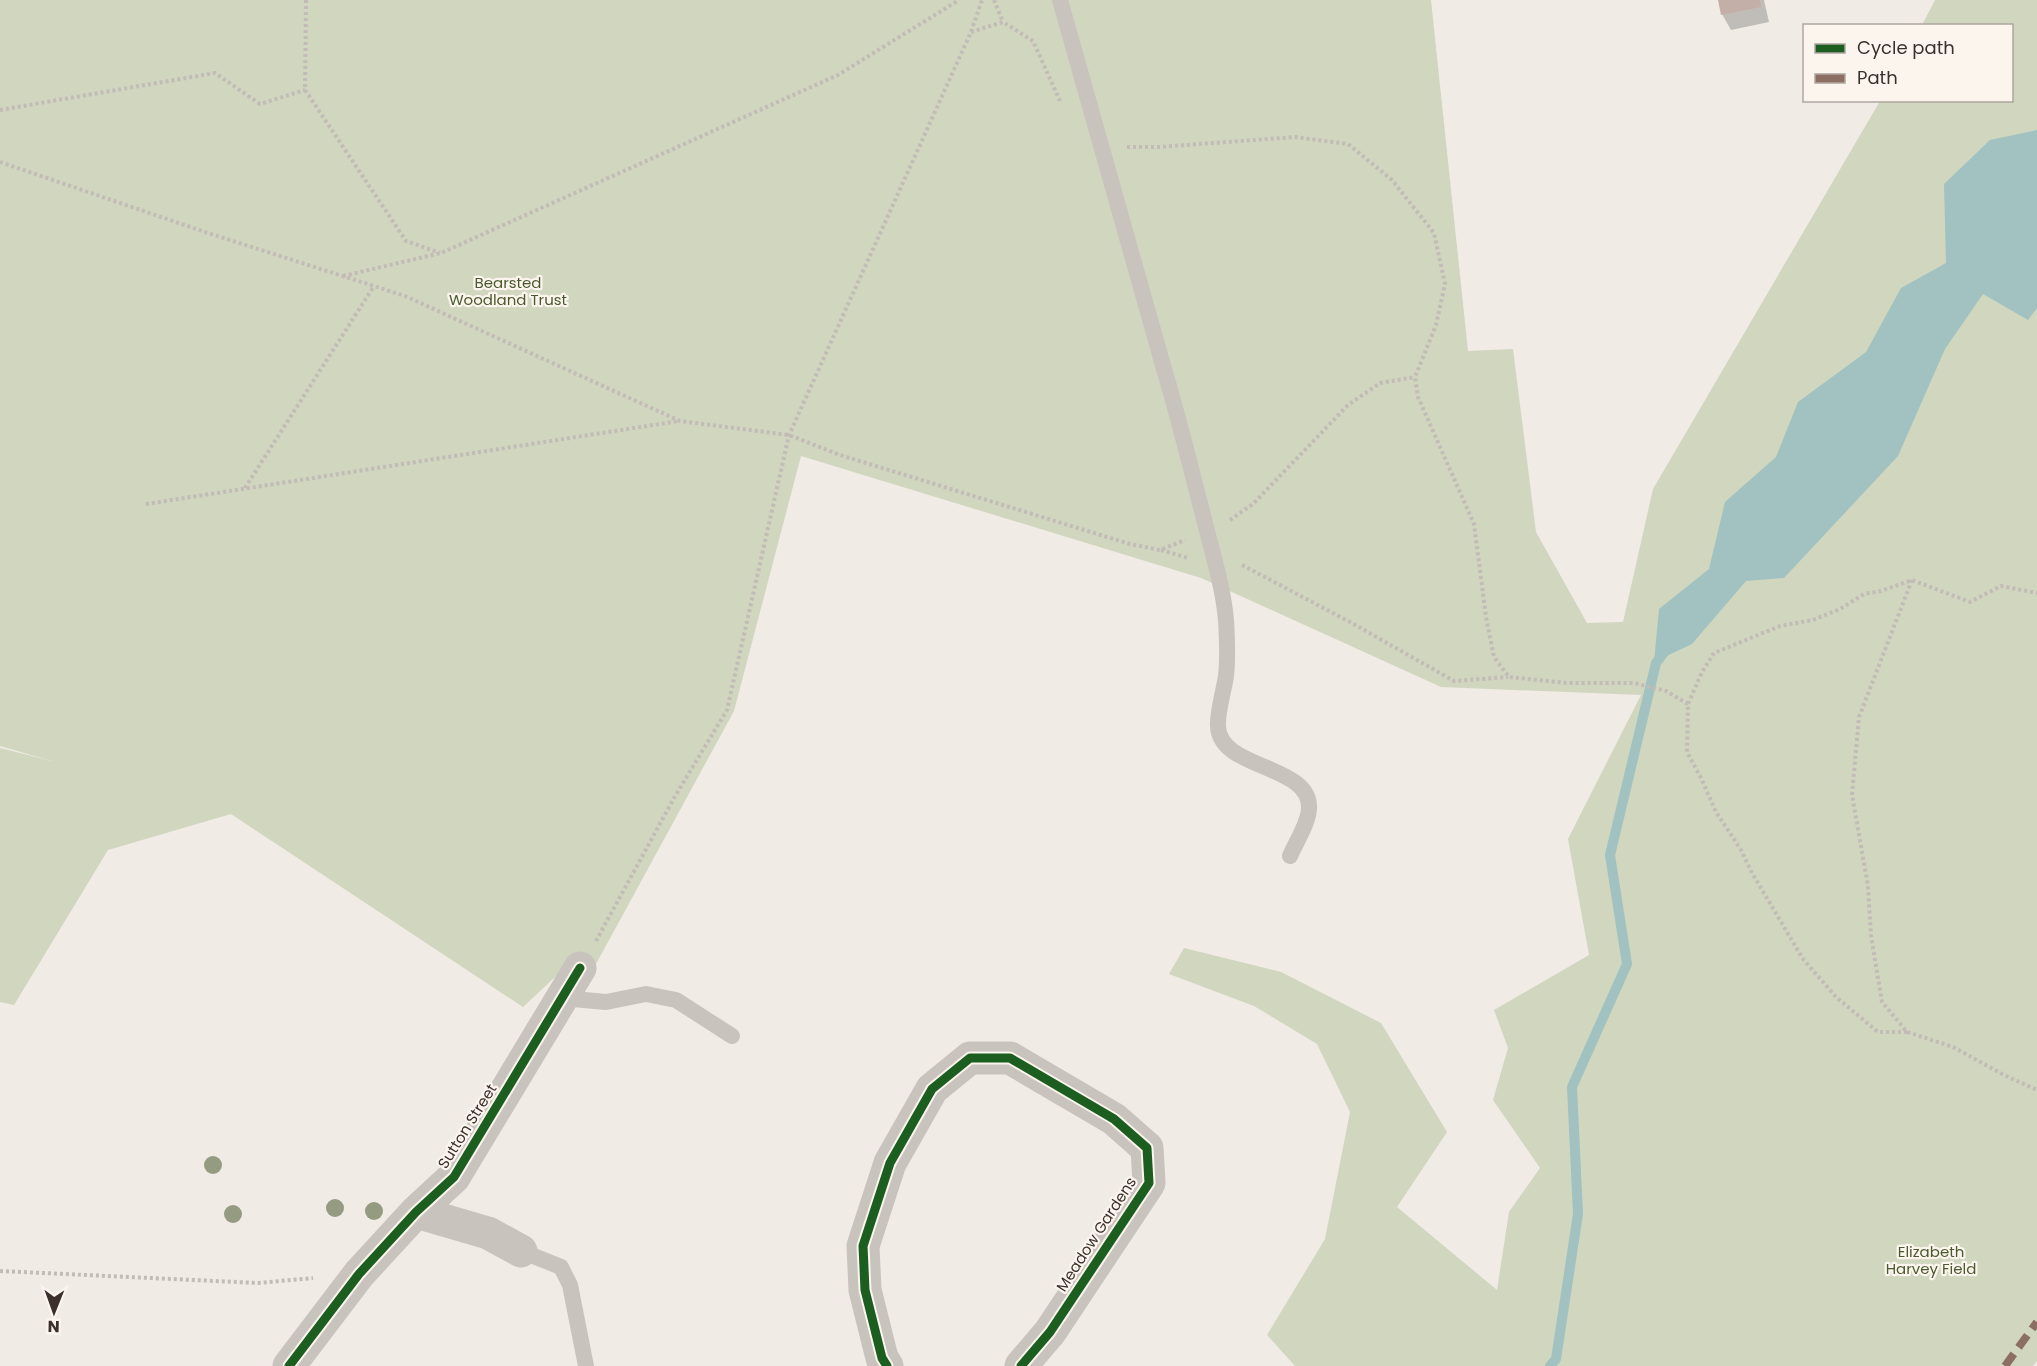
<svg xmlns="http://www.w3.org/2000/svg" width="2037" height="1366" viewBox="0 0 2037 1366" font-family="Poppins,sans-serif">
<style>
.green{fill:#d1d6bf}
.water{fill:#a1c2c1}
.shadow{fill:#0003}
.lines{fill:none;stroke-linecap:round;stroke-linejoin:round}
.stream{stroke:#a1c2c1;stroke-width:10}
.building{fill:#c3afa7}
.path{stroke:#c2bbb6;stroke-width:4;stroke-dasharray:3 3;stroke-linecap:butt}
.lane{stroke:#c9c3be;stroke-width:16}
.street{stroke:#c9c3be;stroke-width:33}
.quiet{stroke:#8d6e63;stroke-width:8;stroke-dasharray:15 8;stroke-linecap:butt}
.cycleway-casing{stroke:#fbf5ee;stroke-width:13}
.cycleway{stroke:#1b5e20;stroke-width:9}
.tree{fill:#959b80}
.labels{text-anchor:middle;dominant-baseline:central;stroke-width:4.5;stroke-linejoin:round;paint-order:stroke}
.park-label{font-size:15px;fill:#4a5a2e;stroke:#fbf5ee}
.street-label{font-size:15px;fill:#3b302b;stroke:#fbf5ee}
</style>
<rect width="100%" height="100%" fill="#f0ebe5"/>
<!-- green -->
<path class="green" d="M 0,0 L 1431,0 L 1468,351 L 1513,349 L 1536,532 L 1587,623 L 1623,622 L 1653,489 L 1880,101 L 2012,100 L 2012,26 L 1922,25 L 1935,0 L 2037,0 L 2037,1361 L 2033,1366 L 1295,1366 L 1267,1335 L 1325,1239 L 1350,1112 L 1317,1044 L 1254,1006 L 1169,974 L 1184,948 L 1281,972 L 1381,1023 L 1447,1132 L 1397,1207 L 1497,1290 L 1509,1212 L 1540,1168 L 1493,1100 L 1508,1048 L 1494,1010 L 1589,955 L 1568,839 L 1641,695 L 1441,687 L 1201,578 L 801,456 L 734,711 L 590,975 L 569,964 L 523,1007 L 231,814 L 108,850 L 14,1005 L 0,1002 L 0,748 L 52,761 L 0,746 Z"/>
<!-- water -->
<path class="water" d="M 2037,130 L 2037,308 L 2028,320 L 1983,294 L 1945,349 L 1898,456 L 1784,578 L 1746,581 L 1692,644 L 1654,662 L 1659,609 L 1709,569 L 1725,502 L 1776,457 L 1798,402 L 1866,352 L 1901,288 L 1946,263 L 1944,184 L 1990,140 Z"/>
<!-- shadow -->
<path class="shadow" d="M 1719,0 L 1764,0 L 1769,22 L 1731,30 L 1722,14 Z"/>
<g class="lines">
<!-- stream -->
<path class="stream" d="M 1550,1366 L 1556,1359 L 1578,1214 L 1572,1087 L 1627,964 L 1610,855 L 1656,663 L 1665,651"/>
</g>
<!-- building -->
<path class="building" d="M 1718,0 L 1760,0 L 1761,7 L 1721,15 Z"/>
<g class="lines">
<!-- path -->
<path class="path" d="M 306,0 L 305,90 L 406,241 L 440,253
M 994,0 L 1003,22
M 971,32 L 1003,22 L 1033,41 L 1060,101
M 0,110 L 215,73 L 260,104 L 305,90
M 1127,147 L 1159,147 L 1295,137 L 1348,144 L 1392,180 L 1434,233 L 1445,284 L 1436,325 L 1415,377 L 1418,397 L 1474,524 L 1486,617 L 1494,657 L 1509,677 L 1567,683 L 1634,683 L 1666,691 L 1688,704
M 0,162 L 208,233 L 405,296 L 680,421 L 789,435 L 840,455 L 1130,544 L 1160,550 L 1185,540
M 343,276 L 441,253 L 838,75 L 959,0
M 245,488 L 374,286
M 146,504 L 679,421
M 1230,520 L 1253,504 L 1348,405 L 1380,383 L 1415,377
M 1161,550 L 1188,558
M 1242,565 L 1350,622 L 1454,681 L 1508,677
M 1912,580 L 1859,717 L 1852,795 L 1868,886 L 1871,936 L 1882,1002 L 1907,1032 L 1953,1047 L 2004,1075 L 2037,1090
M 596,941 L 674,798 L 727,710 L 789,435 L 971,32 L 982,0
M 1907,1032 L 1878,1032 L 1836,997 L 1803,959 L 1752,873 L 1741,850 L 1716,812 L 1701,778 L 1687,752 L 1688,704 L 1702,672 L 1714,653 L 1780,626 L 1813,620 L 1840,609 L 1864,594 L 1881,591 L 1912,580 L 1970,602 L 2001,586 L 2037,593
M 0,1271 L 258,1283 L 313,1278"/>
<!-- lane -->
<path class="lane" d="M 1060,0 C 1095,123 1129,246 1164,369 C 1179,419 1191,469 1204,519 C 1212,552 1223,586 1226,620 C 1227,637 1228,658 1226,676 C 1224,690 1217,713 1218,726 C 1219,770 1312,764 1309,809 C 1308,824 1296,842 1290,856
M 562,998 L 606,1002 L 646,994 L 676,1000 L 732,1036
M 521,1251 L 561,1267 L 570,1285 L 586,1366"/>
<!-- street -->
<path class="street" d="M 416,1212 L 488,1233 L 521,1251
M 289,1366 L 359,1274 L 416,1212 L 454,1177 L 580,968
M 887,1366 L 882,1358 L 865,1290 L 863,1246 L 890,1163 L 932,1089 L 970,1058 L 1010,1058 L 1114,1119 L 1147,1148 L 1149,1183 L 1050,1332 L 1021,1366"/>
<!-- quiet -->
<path class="quiet" d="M 2005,1366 L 2037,1322"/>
<!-- cycleway casing -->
<g class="cycleway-casing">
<path id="cycleway" d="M 289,1366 L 359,1274 L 416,1212 L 454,1177 L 580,968
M 887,1366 L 882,1358 L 865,1290 L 863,1246 L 890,1163 L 932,1089 L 970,1058 L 1010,1058 L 1114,1119 L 1147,1148 L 1149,1183 L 1050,1332 L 1021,1366"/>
</g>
<!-- cycleway -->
<use href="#cycleway" class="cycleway"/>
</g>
<!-- trees -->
<g class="tree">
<circle cx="213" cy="1165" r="9"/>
<circle cx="335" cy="1208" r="9"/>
<circle cx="374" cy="1211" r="9"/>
<circle cx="233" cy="1214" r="9"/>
</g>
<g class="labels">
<!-- park labels -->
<g class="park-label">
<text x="508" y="282">Bearsted<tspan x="508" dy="17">Woodland Trust</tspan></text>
<text x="1931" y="1251">Elizabeth<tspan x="1931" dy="17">Harvey Field</tspan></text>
</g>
<!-- street labels -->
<g class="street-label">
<text transform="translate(467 1126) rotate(-58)">Sutton Street</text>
<text transform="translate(1096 1234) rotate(-57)">Meadow Gardens</text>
</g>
</g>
<!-- legend -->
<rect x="1803" y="24" width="210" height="78" fill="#fbf5ee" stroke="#aea6a0" stroke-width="1.5"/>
<rect x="1815" y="44" width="30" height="9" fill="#1b5e20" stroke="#aea6a0" stroke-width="1.5"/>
<text x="1857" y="54" font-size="18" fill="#3b302b">Cycle path</text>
<rect x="1815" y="74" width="30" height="9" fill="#8d6e63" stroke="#aea6a0" stroke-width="1.5"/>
<text x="1857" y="84" font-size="18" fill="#3b302b">Path</text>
<!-- north arrow -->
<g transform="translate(54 1312) rotate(181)" stroke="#fbf5ee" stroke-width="4.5" paint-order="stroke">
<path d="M0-4.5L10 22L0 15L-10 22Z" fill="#3b302b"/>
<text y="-9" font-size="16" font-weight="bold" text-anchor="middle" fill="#3b302b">N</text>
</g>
</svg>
